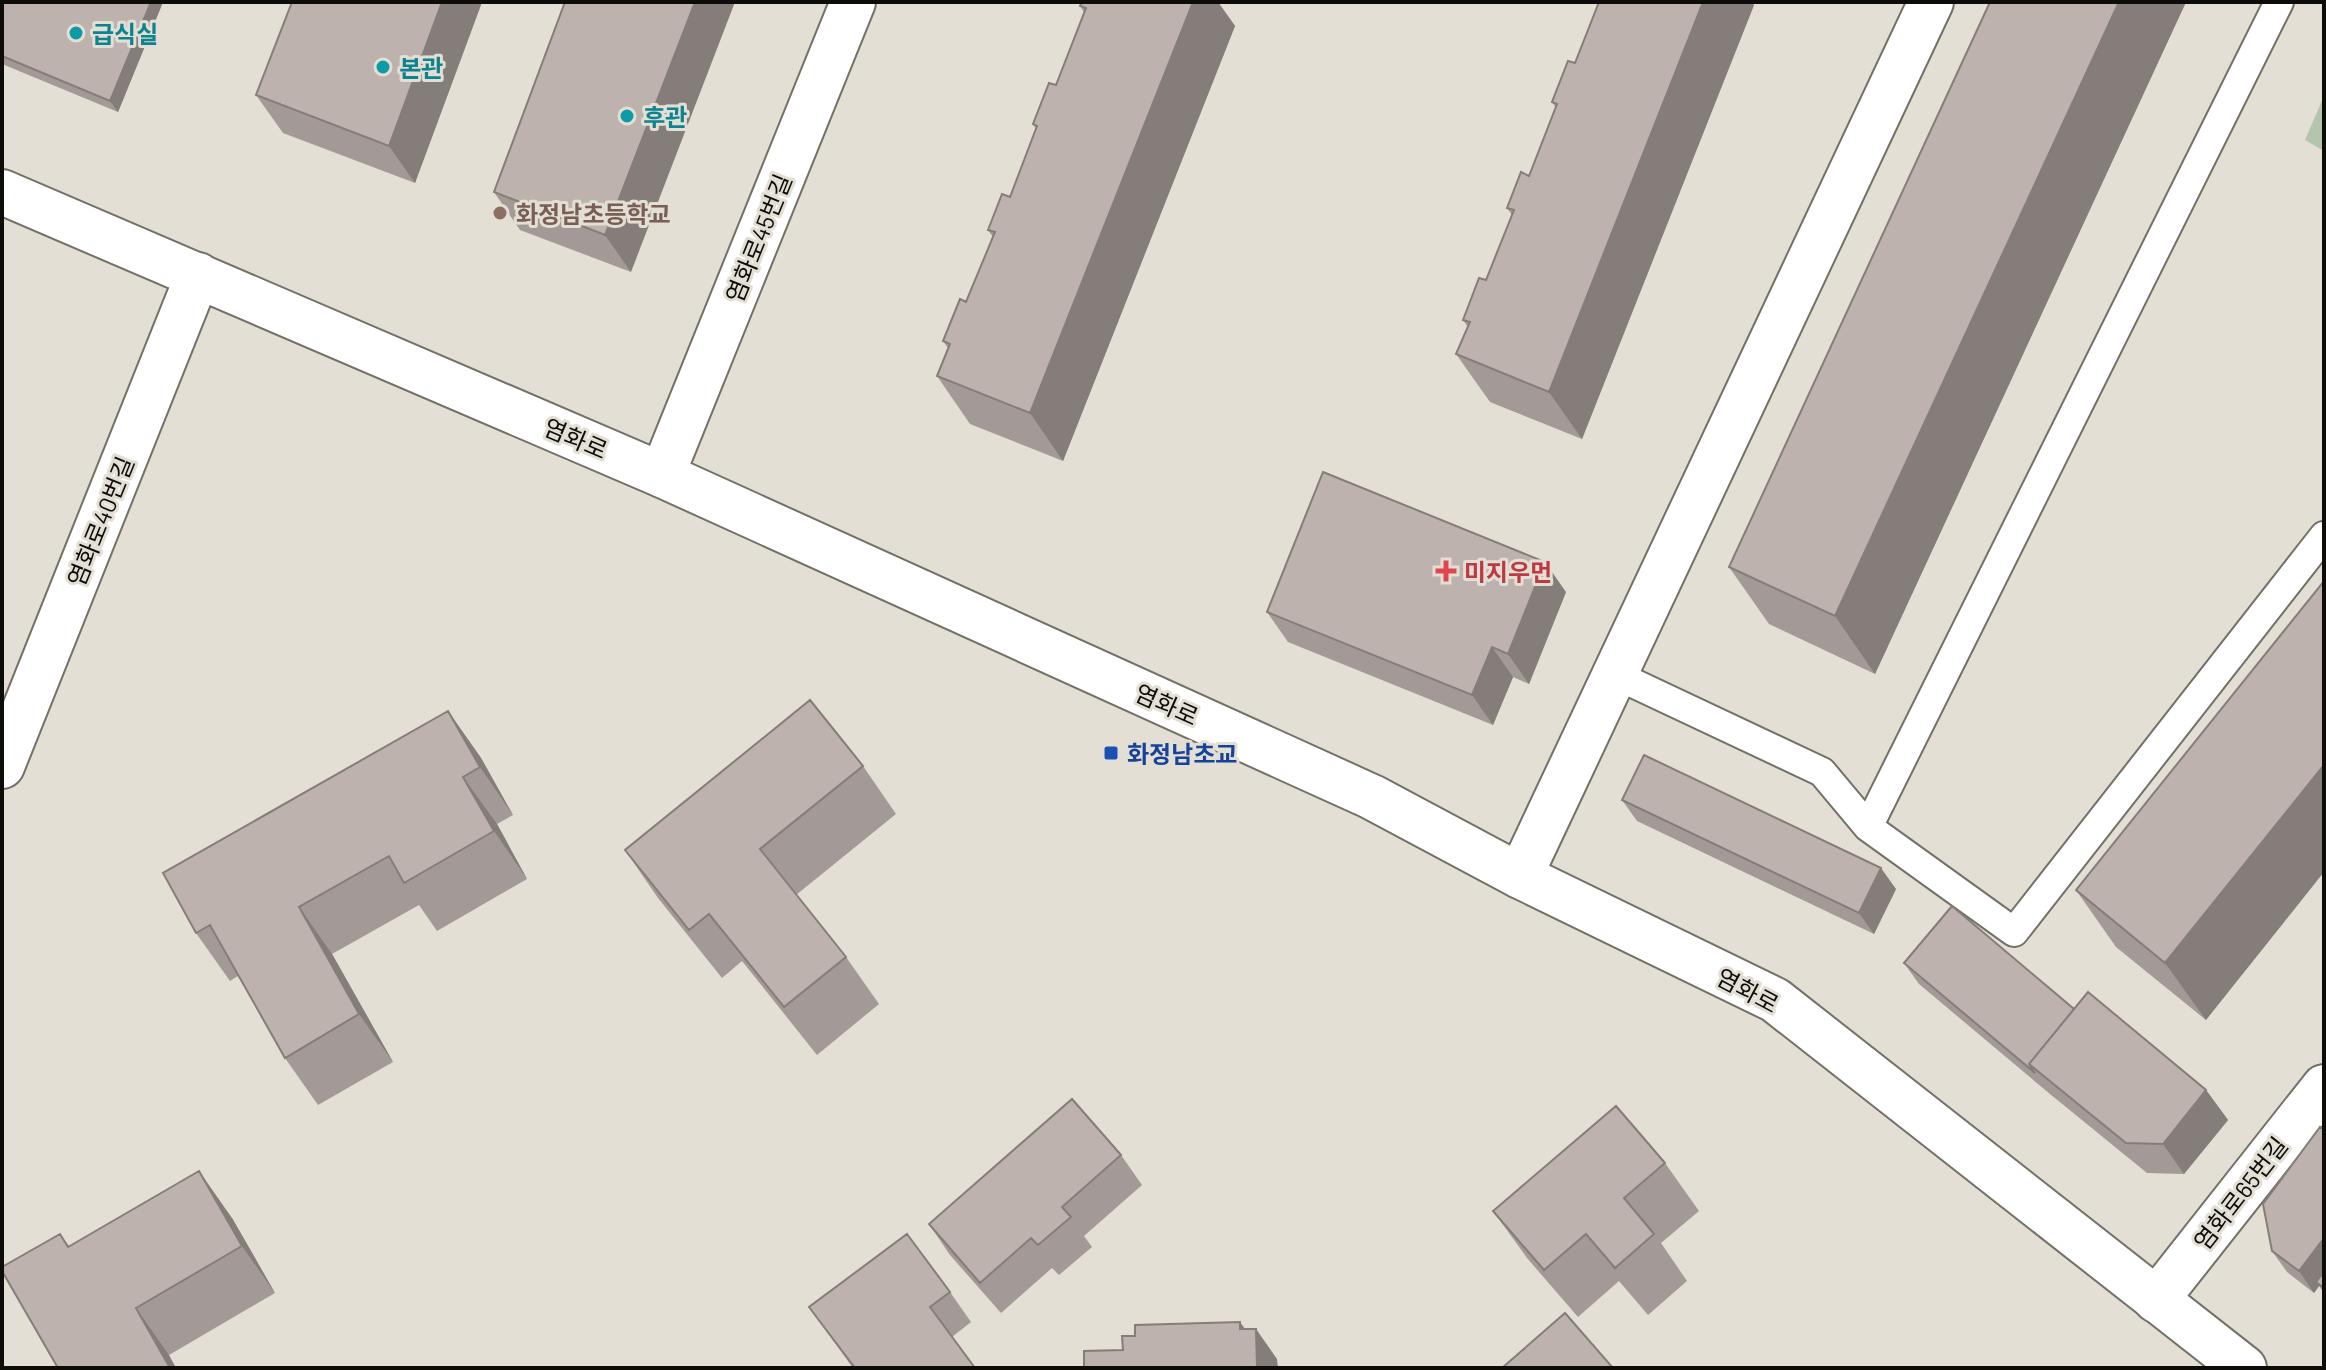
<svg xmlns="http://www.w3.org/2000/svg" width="2326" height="1370" viewBox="0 0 2326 1370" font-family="Barlow,'Noto Sans KR',sans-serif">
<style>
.green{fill:#b3c5ae}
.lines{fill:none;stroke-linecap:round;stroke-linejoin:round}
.lane-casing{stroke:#737066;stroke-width:32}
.street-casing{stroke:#737066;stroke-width:48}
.secondary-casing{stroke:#737066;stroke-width:48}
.lane{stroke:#fff;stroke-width:28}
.street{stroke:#fff;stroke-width:44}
.secondary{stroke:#fff;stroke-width:44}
.wall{fill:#a39996}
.shaded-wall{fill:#857d7a}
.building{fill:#beb2ae;stroke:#857d7a;stroke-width:2}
.culture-dot{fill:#0f9aa8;stroke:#e3dfd4;stroke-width:3}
.education-dot{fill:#8d6e63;stroke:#e3dfd4;stroke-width:3}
.health-dot{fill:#e0444e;stroke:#e3dfd4;stroke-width:3}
.transit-dot{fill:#1a4fb4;stroke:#e3dfd4;stroke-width:3}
.labels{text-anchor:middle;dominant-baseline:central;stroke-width:6;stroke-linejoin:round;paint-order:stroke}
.culture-label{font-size:24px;font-weight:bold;fill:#0d838f;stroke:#e3dfd4;text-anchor:start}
.education-label{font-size:24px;font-weight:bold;fill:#785e54;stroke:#e3dfd4;text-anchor:start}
.street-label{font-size:24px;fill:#0d0c08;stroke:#e3dfd4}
.health-label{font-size:24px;font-weight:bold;fill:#be3a42;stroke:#e3dfd4;text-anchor:start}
.transit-label{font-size:24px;font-weight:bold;fill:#164399;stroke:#e3dfd4;text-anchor:start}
</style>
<rect width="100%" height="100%" fill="#e3dfd4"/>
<!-- green -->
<path class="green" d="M 2324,96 L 2324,151 L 2305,140 Z"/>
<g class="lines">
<!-- lane casing -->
<g class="lane-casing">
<path id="lane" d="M 1616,675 L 1822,772 L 1868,827 L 2014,932 L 2324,536
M 1868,827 L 2279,2"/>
</g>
<!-- street casing -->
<g class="street-casing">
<path id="street" d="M 662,475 L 853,2
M 2,766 L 198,275
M 1520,876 L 1931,2
M 2156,1300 L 2324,1087"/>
</g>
<!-- secondary casing -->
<g class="secondary-casing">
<path id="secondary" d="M 2,192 L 662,475 L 1372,797 L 1520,876 L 1775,1000 L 2244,1368"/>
</g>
<!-- lane -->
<use href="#lane" class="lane"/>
<!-- street -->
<use href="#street" class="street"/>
<!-- secondary -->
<use href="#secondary" class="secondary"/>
</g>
<!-- wall -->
<path class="wall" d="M 2,2 L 163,2 L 118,112 L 2,64 Z
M 292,2 L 482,2 L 415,183 L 283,133 L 256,95 Z
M 565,2 L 631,272 L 520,230 L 494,192 Z
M 1082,2 L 1218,2 L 1235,26 L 1063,461 L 970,424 L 937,376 L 948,348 L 943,341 L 966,302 L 993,237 L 988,230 L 1010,197 L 1036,129 L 1033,124 L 1056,85 L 1084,12 L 1080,6 Z
M 1990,2 L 2186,2 L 1875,674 L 1769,624 L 1729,567 Z
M 1754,5 L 1582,439 L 1490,402 L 1456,354 L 1468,327 L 1463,320 L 1486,280 L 1512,215 L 1507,208 L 1529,176 L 1556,108 L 1552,102 L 1575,63 Z
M 2324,581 L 2206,1020 L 2116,947 L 2076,890 Z
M 1566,592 L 1529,684 L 1513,677 L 1493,725 L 1288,642 L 1267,612 Z
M 448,711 L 481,758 L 513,815 L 497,824 L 527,879 L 437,931 L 419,905 L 332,954 L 393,1062 L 318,1105 L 285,1058 L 238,976 L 230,981 L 196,933 Z
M 863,766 L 896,814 L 796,895 L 846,957 L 879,1004 L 817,1055 L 742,961 L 722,978 L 658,898 L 625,850 Z
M 1622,800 L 1896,889 L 1874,934 L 1637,821 Z
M 1904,963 L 2074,1009 L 2206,1090 L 2228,1120 L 2184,1174 L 2147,1173 L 2050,1094 L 1919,984 Z
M 2324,1130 L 2324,1293 L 2319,1286 L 2314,1293 L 2287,1272 L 2272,1251 Z
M 1121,1155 L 1142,1185 L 1084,1236 L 1092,1247 L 1059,1275 L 1052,1268 L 1001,1313 L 950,1255 L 929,1224 Z
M 1665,1163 L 1699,1211 L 1661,1243 L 1687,1281 L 1648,1315 L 1619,1281 L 1578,1317 L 1527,1258 L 1493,1211 Z
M 232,1218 L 275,1293 L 169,1355 L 2,1271 L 60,1234 L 69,1246 Z
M 950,1292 L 971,1322 L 952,1337 L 975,1368 L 853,1368 L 809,1307 Z"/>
<!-- shaded-wall -->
<path class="shaded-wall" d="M 151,2 L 163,2 L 118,112 L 110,101 Z
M 442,2 L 482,2 L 415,183 L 389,146 Z
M 695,2 L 735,2 L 631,272 L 605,235 Z
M 1193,2 L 1218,2 L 1235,26 L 1063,461 L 1030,413 Z
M 1703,2 L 1752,2 L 1754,5 L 1582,439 L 1549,392 Z
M 2119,2 L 2186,2 L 1875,674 L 1835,616 Z
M 1545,562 L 1566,592 L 1529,684 L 1508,654 Z
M 1492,647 L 1513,677 L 1493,725 L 1472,695 Z
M 448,711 L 481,758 L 513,815 L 480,767 Z
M 2324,765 L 2324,872 L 2206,1020 L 2165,963 Z
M 463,777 L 497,824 L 527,879 L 494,831 Z
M 1881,868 L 1896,889 L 1874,934 L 1859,913 Z
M 299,907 L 332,954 L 393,1062 L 359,1014 Z
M 2206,1090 L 2228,1120 L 2184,1174 L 2163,1144 Z
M 199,1171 L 232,1218 L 275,1293 L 242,1246 Z
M 2324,1238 L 2324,1280 L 2316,1282 L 2319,1286 L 2314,1293 L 2299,1271 Z
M 136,1308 L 169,1355 L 176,1368 L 170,1368 Z
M 1240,1322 L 1257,1346 L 1256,1329 L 1277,1359 L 1278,1368 L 1257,1368 L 1240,1329 Z"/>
<!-- building -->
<path class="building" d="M 2,2 L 151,2 L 110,101 L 2,56 Z
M 292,2 L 442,2 L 389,146 L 256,95 Z
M 565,2 L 695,2 L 605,235 L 494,192 Z
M 1082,2 L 1193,2 L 1030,413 L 937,376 L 950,344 L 943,341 L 960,299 L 966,302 L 995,232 L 988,230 L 1002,194 L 1010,197 L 1037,126 L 1033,124 L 1049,83 L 1056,85 L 1086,8 L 1080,6 Z
M 1599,2 L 1703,2 L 1549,392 L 1456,354 L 1470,322 L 1463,320 L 1479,278 L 1486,280 L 1514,210 L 1507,208 L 1521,172 L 1529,176 L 1557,104 L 1552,102 L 1568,61 L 1575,63 Z
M 1990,2 L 2119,2 L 1835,616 L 1729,567 Z
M 1323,472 L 1545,562 L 1508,654 L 1492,647 L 1472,695 L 1267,612 Z
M 2324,581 L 2324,765 L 2165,963 L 2076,890 Z
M 810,700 L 863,766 L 760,849 L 846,957 L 784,1007 L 709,914 L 689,930 L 625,850 Z
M 448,711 L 480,767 L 463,777 L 494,831 L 404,883 L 389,856 L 299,907 L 359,1014 L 285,1058 L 210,925 L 196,933 L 163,873 Z
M 1644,755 L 1881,868 L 1859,913 L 1622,800 Z
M 1952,906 L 2074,1009 L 2029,1064 L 2035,1073 L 1904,963 Z
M 2088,992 L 2206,1090 L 2163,1144 L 2126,1143 L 2029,1064 Z
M 1072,1099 L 1121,1155 L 1062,1207 L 1071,1217 L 1038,1245 L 1031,1238 L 980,1283 L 929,1224 Z
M 1616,1106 L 1665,1163 L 1624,1198 L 1654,1234 L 1615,1268 L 1586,1234 L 1544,1270 L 1493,1211 Z
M 2320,1127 L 2324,1130 L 2324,1238 L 2299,1271 L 2272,1251 L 2263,1204 Z
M 199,1171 L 242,1246 L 136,1308 L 170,1368 L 58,1368 L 2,1271 L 2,1267 L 60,1234 L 68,1247 Z
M 907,1234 L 950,1292 L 930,1307 L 975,1368 L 855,1368 L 809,1307 Z
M 2324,1272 L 2324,1288 L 2316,1282 Z
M 1565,1313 L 1613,1368 L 1502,1368 Z
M 1240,1322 L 1240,1329 L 1256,1329 L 1257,1368 L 1084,1368 L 1084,1351 L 1123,1350 L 1122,1336 L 1135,1336 L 1135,1325 Z"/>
<!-- markers -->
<g class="culture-dot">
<circle cx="76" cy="33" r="8"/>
<circle cx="383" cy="67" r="8"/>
<circle cx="627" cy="116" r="8"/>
</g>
<circle class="education-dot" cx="500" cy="213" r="8"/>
<path class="health-dot" d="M1442 559h8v8h8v8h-8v8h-8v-8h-8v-8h8z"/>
<rect class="transit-dot" x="1103" y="745" width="16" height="16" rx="4"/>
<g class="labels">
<!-- culture labels -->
<g class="culture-label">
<text x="92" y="33">급식실</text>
<text x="399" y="67">본관</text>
<text x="643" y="116">후관</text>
</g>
<!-- education labels -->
<g class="education-label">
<text x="516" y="213">화정남초등학교</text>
</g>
<!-- street labels -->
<g class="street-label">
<text transform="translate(758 238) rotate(-68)">염화로45번길</text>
<text transform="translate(576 438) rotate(23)">염화로</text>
<text transform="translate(100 521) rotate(-68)">염화로40번길</text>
<text transform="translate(1167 704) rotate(24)">염화로</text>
<text transform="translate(1748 990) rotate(28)">염화로</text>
<text transform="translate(2240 1193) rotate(-52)">염화로65번길</text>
</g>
<!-- health labels -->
<g class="health-label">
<text x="1464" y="571">미지우먼</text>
</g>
<!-- transit labels -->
<g class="transit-label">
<text x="1127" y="753">화정남초교</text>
</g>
</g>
<!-- border -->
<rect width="2326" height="1370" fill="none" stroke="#0d0c08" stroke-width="8"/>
</svg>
